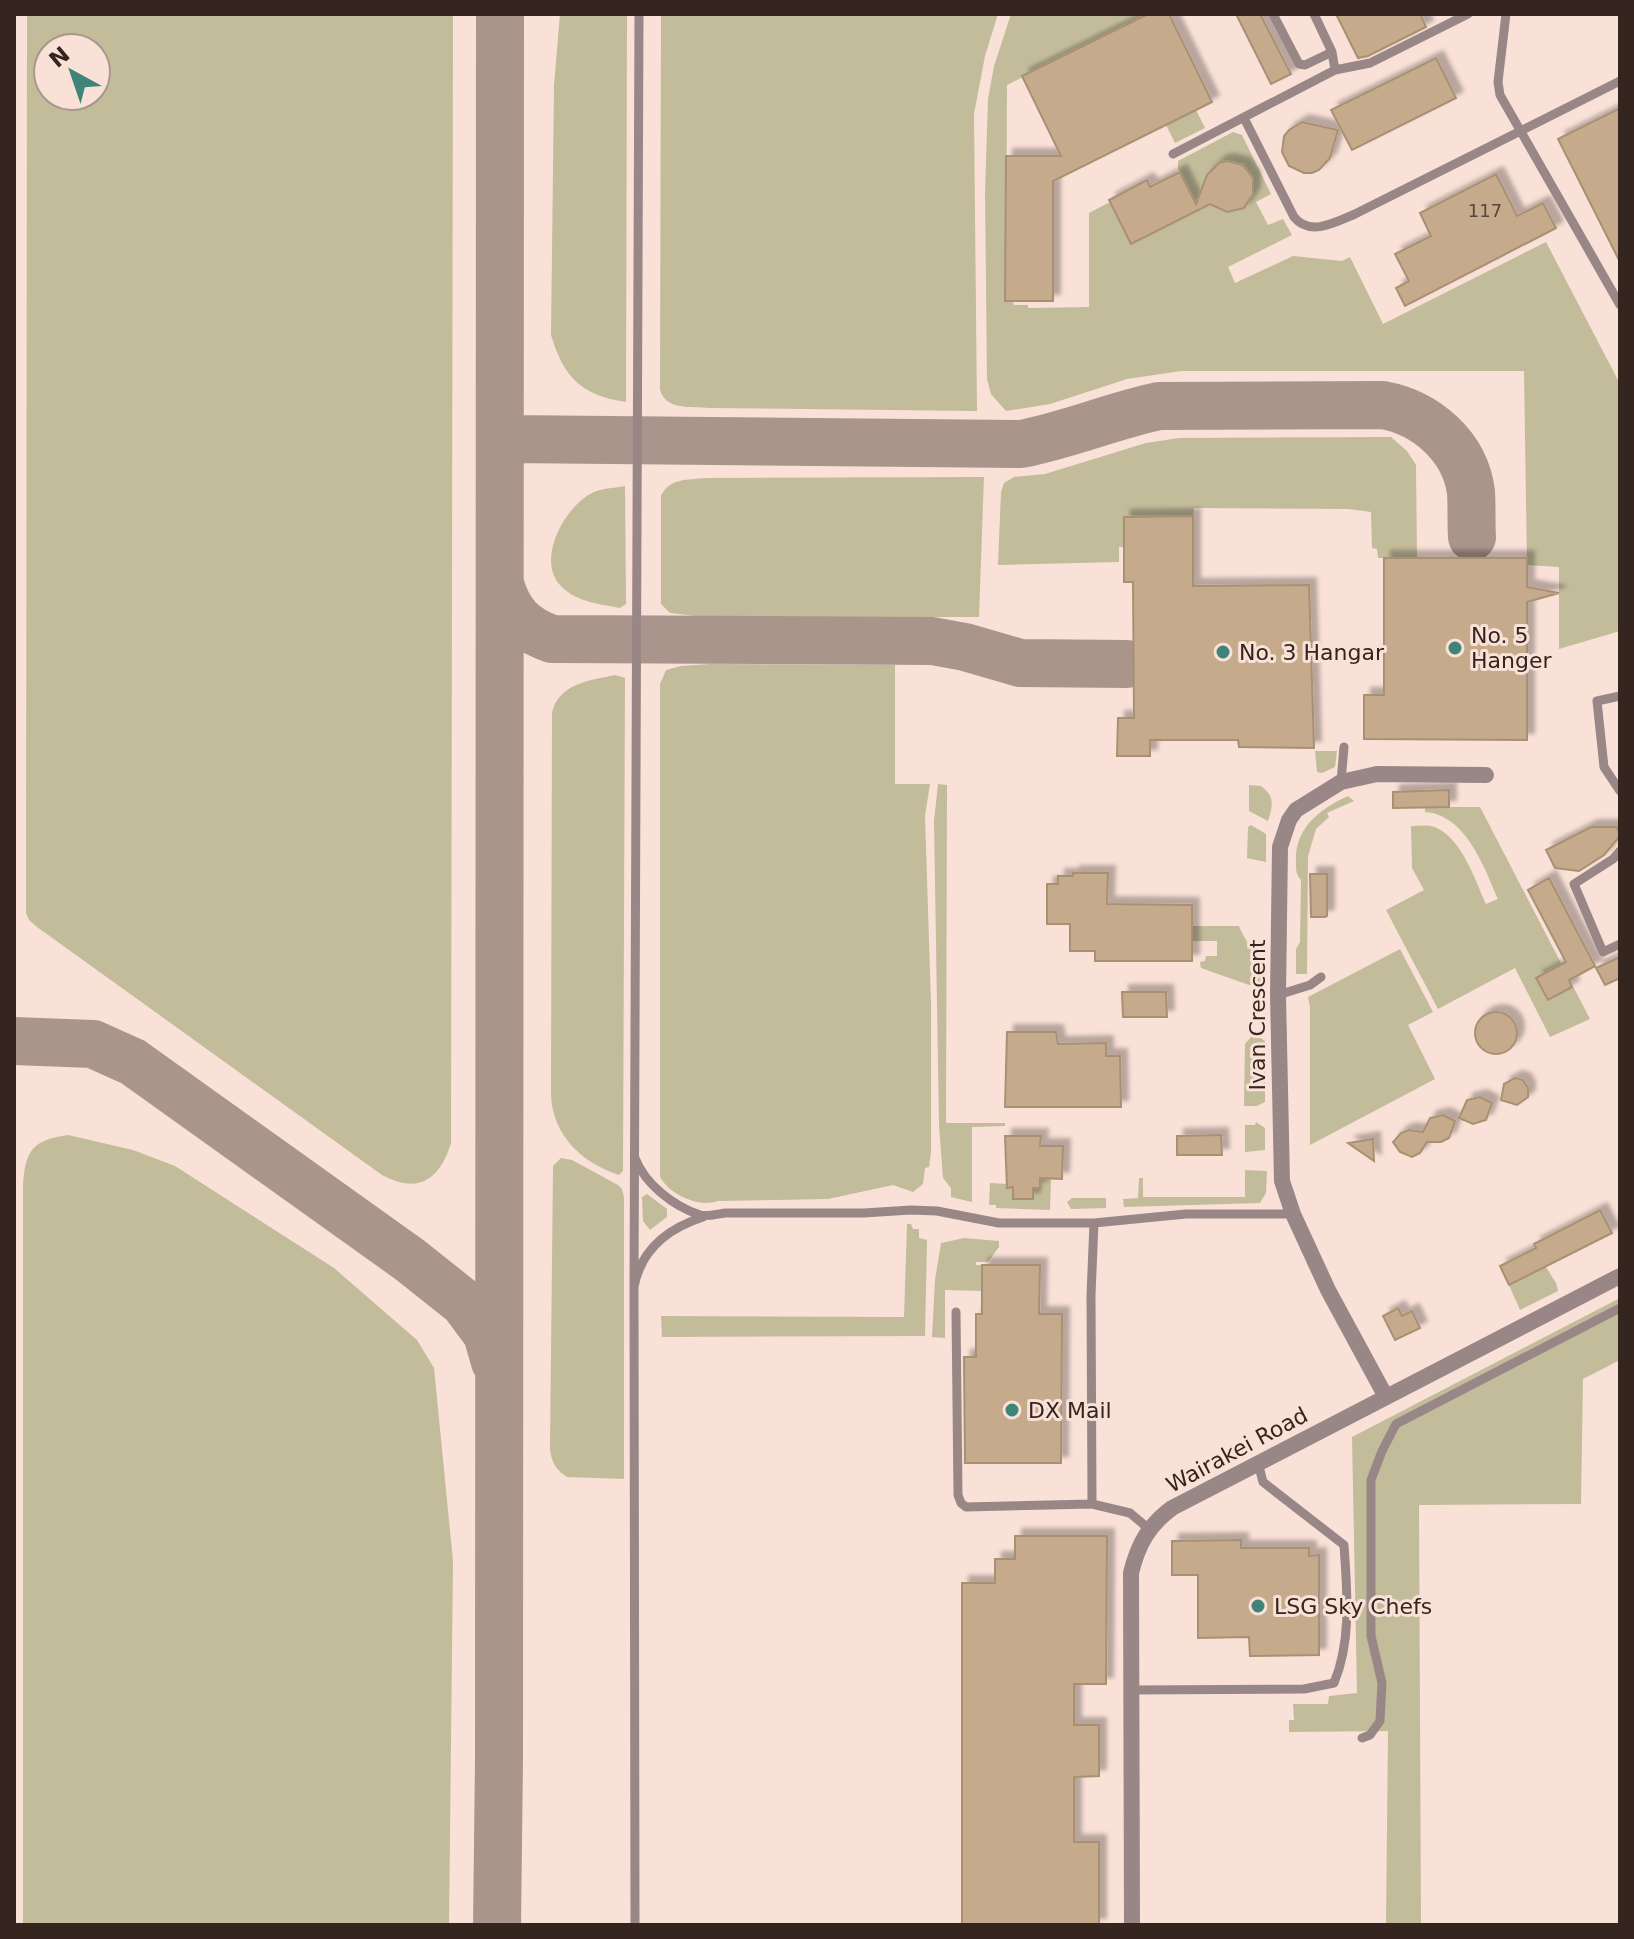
<svg xmlns="http://www.w3.org/2000/svg" width="1634" height="1939" viewBox="0 0 1634 1939" font-family="'DejaVu Sans',sans-serif">
<style>
.green{fill:#c2bc9a;fill-rule:evenodd}
.lines{fill:none;stroke-linecap:round;stroke-linejoin:round}
.taxiway{stroke:#aa958c;stroke-width:48}
.building{fill:#c5ab8c;stroke:#a89073;stroke-width:2;filter:url(#shadow)}
.service{stroke:#998787;stroke-width:9}
.minor{stroke:#998787;stroke-width:16}
.poi-dot{fill:#3f8479;stroke:#f9e1d7;stroke-width:3}
.labels{text-anchor:middle;dominant-baseline:central;stroke-width:6;stroke-linejoin:round;paint-order:stroke}
.number-label{font-size:18px;fill:#58463a}
.poi-label{font-size:22px;fill:#34251f;stroke:#f9e1d7;text-anchor:start}
.street-label{font-size:22px;fill:#34251f;stroke:#f9e1d7}
</style>
<defs>
<filter id="shadow"><feDropShadow dx="7" dy="-7" stdDeviation="2" flood-color="#0004"/></filter>
</defs>
<rect width="100%" height="100%" fill="#f9e1d7"/>
<!-- green -->
<path class="green" d="M 27,14 L 453,14 L 451,1143 C 440,1179 419,1195 382,1175 L 37,927 L 29,920 L 26,913 ZM 48,48 L 96,48 L 96,96 L 48,96 Z
M 560,14 L 627,14 L 626,402 C 581,395 564,378 551,335 L 554,85 Z
M 661,14 L 998,14 L 985,56 L 974,114 L 977,411 L 710,408 C 691,406 665,411 660,389 Z
M 1011,14 L 1140,14 L 1141,17 L 1007,85 L 1006,301 L 1013,301 L 1014,305 L 1028,305 L 1028,308 L 1089,307 L 1089,213 L 1110,202 L 1131,244 L 1198,209 L 1178,168 L 1178,161 L 1233,132 L 1242,135 L 1271,194 L 1256,202 L 1268,225 L 1283,219 L 1292,235 L 1228,267 L 1235,283 L 1293,256 L 1342,261 L 1350,257 L 1383,324 L 1546,242 L 1620,384 L 1620,631 L 1559,649 L 1559,567 L 1527,565 L 1524,371 L 1181,371 L 1127,379 L 1050,404 L 1006,411 L 991,394 L 987,379 L 985,192 L 988,99 L 994,66 Z
M 1196,110 L 1205,128 L 1175,143 L 1166,125 Z
M 1391,437 L 1407,451 L 1416,465 L 1417,558 L 1378,558 L 1377,549 L 1372,548 L 1371,512 L 1348,509 L 1194,508 L 1193,516 L 1124,517 L 1124,547 L 1119,547 L 1119,562 L 998,565 L 1001,492 L 1004,483 L 1014,477 L 1045,474 L 1146,443 L 1179,438 Z
M 984,477 L 979,617 L 705,617 L 670,613 L 661,604 L 661,496 C 669,478 688,480 706,478 Z
M 625,486 L 626,604 L 620,608 C 600,604 577,602 562,587 C 534,561 565,505 594,492 C 604,488 615,488 625,486 Z
M 710,664 L 895,665 L 895,784 L 930,784 L 925,816 L 931,1004 L 931,1152 L 929,1167 L 925,1168 L 923,1184 L 913,1192 L 893,1185 L 828,1199 L 718,1201 C 699,1208 670,1195 660,1177 L 660,684 L 666,670 L 681,666 Z
M 615,675 L 625,678 L 623,1171 L 619,1175 C 582,1163 552,1135 551,1094 L 552,713 C 558,684 590,680 615,675 Z
M 1315,751 L 1337,751 L 1335,767 L 1322,773 L 1317,772 Z
M 938,784 L 947,785 L 946,1123 L 1005,1123 L 1005,1126 L 972,1127 L 972,1202 L 951,1197 L 951,1188 L 943,1178 L 939,1125 L 934,821 Z
M 1249,785 L 1261,786 C 1275,796 1273,806 1268,821 L 1249,811 Z
M 1348,796 L 1354,801 L 1327,813 L 1329,817 L 1316,829 L 1308,856 L 1307,974 L 1296,974 L 1296,949 L 1300,942 L 1301,880 C 1296,874 1296,871 1296,863 C 1294,829 1319,809 1348,796 Z
M 1425,807 L 1480,807 L 1590,1019 L 1550,1037 L 1515,968 L 1438,1009 L 1386,910 L 1424,890 L 1412,868 L 1411,826 C 1420,826 1429,824 1437,828 C 1463,841 1475,880 1486,904 L 1498,899 C 1484,867 1466,815 1425,812 Z
M 1251,825 L 1266,834 L 1266,862 L 1247,858 L 1248,827 Z
M 1192,926 L 1239,926 C 1246,945 1264,959 1265,980 L 1249,985 L 1201,968 L 1200,962 L 1205,961 L 1206,956 L 1217,956 L 1217,941 L 1192,941 Z
M 1400,949 L 1433,1012 L 1408,1025 L 1435,1079 L 1310,1145 L 1310,1007 L 1308,997 Z
M 1251,1037 L 1259,1037 L 1265,1041 L 1265,1102 L 1257,1106 L 1244,1106 L 1245,1044 Z
M 1256,1122 L 1265,1128 L 1265,1150 L 1245,1152 L 1245,1125 L 1255,1125 Z
M 68,1135 L 133,1150 L 175,1166 L 334,1268 L 417,1340 L 434,1368 L 453,1561 L 449,1925 L 23,1925 L 23,1186 C 25,1151 32,1140 68,1135 Z
M 561,1158 L 572,1160 L 618,1185 L 622,1189 L 624,1197 L 624,1479 L 567,1477 C 556,1470 552,1463 550,1450 L 553,1166 Z
M 1245,1170 L 1267,1171 L 1266,1193 L 1260,1203 L 1124,1207 L 1123,1199 L 1138,1198 L 1139,1178 L 1143,1178 L 1143,1197 L 1245,1197 Z
M 1040,1178 L 1051,1178 L 1050,1210 L 996,1208 L 996,1205 L 989,1205 L 990,1183 L 1007,1184 L 1008,1188 L 1013,1187 L 1013,1199 L 1033,1199 L 1033,1188 L 1040,1188 Z
M 647,1194 L 667,1209 L 667,1217 L 650,1230 L 643,1221 L 642,1197 Z
M 1072,1198 L 1106,1198 L 1106,1208 L 1071,1209 L 1067,1202 Z
M 907,1224 L 911,1224 L 913,1229 L 919,1229 L 919,1238 L 927,1240 L 925,1336 L 662,1337 L 661,1316 L 904,1317 Z
M 964,1238 L 999,1241 L 999,1247 L 988,1262 L 976,1262 L 976,1265 L 982,1265 L 982,1291 L 945,1290 L 945,1338 L 932,1337 L 935,1280 L 941,1243 Z
M 1544,1264 L 1556,1283 L 1558,1291 L 1520,1310 L 1509,1285 Z
M 1620,1298 L 1620,1360 L 1583,1379 L 1581,1504 L 1419,1505 L 1421,1925 L 1386,1925 L 1388,1731 L 1289,1732 L 1289,1720 L 1294,1720 L 1293,1704 L 1328,1704 L 1329,1696 L 1357,1693 L 1352,1437 Z"/>
<g class="lines">
<!-- taxiway -->
<path class="taxiway" d="M 500,439 L 1021,444 C 1068,435 1112,416 1159,406 L 1383,405 C 1426,413 1465,446 1471,492 C 1472,507 1471,522 1472,537
M 500,584 C 508,613 523,629 552,639 L 932,641 L 965,647 L 1020,663 L 1127,664
M 14,1041 L 93,1044 L 133,1062 L 410,1260 L 464,1303 L 487,1334 L 495,1362
M 497,1925 L 499,1759 L 500,14"/>
</g>
<!-- building -->
<path class="building" d="M 1148,14 L 1169,14 L 1212,102 L 1053,181 L 1053,301 L 1005,301 L 1006,156 L 1061,156 L 1022,76 Z
M 1236,14 L 1260,14 L 1291,74 L 1271,84 Z
M 1336,14 L 1420,14 L 1426,27 L 1368,56 L 1358,58 Z
M 1436,58 L 1456,98 L 1352,150 L 1331,110 Z
M 1620,108 L 1620,262 L 1558,139 Z
M 1302,122 L 1338,130 L 1330,158 L 1319,170 L 1312,173 L 1304,173 L 1289,166 L 1282,152 L 1284,136 L 1289,130 Z
M 1227,161 L 1243,165 L 1253,178 L 1253,194 L 1244,208 L 1227,212 L 1210,204 L 1131,244 L 1109,200 L 1147,180 L 1150,187 L 1180,172 L 1196,204 L 1207,175 L 1219,163 Z
M 1496,174 L 1517,216 L 1543,203 L 1556,228 L 1405,306 L 1396,288 L 1409,281 L 1395,254 L 1431,236 L 1420,213 Z
M 1193,516 L 1193,586 L 1309,585 L 1314,748 L 1239,747 L 1238,740 L 1150,740 L 1150,756 L 1117,756 L 1118,718 L 1134,718 L 1133,582 L 1124,582 L 1124,517 Z
M 1384,558 L 1527,558 L 1527,587 L 1559,593 L 1527,602 L 1527,740 L 1364,739 L 1364,695 L 1384,695 Z
M 1449,790 L 1449,807 L 1393,808 L 1393,792 Z
M 1591,827 L 1617,827 L 1620,836 L 1604,855 L 1579,871 L 1555,868 L 1546,850 Z
M 1073,873 L 1108,873 L 1107,904 L 1192,905 L 1192,961 L 1095,961 L 1095,951 L 1070,951 L 1070,924 L 1047,924 L 1047,884 L 1058,884 L 1058,876 L 1073,876 Z
M 1310,874 L 1327,874 L 1327,916 L 1325,917 L 1311,917 Z
M 1549,878 L 1595,966 L 1569,980 L 1572,987 L 1548,1000 L 1536,978 L 1566,962 L 1528,890 Z
M 1620,957 L 1620,978 L 1605,985 L 1596,968 Z
M 1122,992 L 1166,992 L 1167,1017 L 1123,1017 Z
M1475 1033a21 21 0 1 1 42 0a21 21 0 1 1-42 0Z
M 1007,1032 L 1056,1032 L 1058,1044 L 1106,1043 L 1106,1056 L 1120,1056 L 1121,1107 L 1005,1107 Z
M 1515,1078 L 1523,1080 L 1528,1088 L 1528,1097 L 1517,1105 L 1501,1100 L 1504,1084 Z
M 1480,1097 L 1492,1103 L 1486,1120 L 1473,1124 L 1459,1118 L 1467,1100 Z
M 1443,1115 L 1455,1121 L 1449,1138 L 1441,1142 L 1427,1142 L 1420,1153 L 1412,1157 L 1400,1152 L 1393,1142 L 1401,1133 L 1409,1130 L 1423,1132 L 1430,1118 Z
M 1221,1135 L 1222,1155 L 1177,1155 L 1177,1136 Z
M 1005,1136 L 1041,1136 L 1040,1146 L 1063,1146 L 1062,1179 L 1040,1178 L 1040,1188 L 1033,1188 L 1033,1199 L 1013,1199 L 1013,1187 L 1007,1188 Z
M 1373,1139 L 1374,1161 L 1348,1143 Z
M 1600,1210 L 1612,1233 L 1509,1285 L 1500,1266 L 1536,1248 L 1534,1244 Z
M 982,1265 L 1040,1265 L 1039,1314 L 1062,1314 L 1061,1463 L 965,1463 L 964,1357 L 976,1357 L 976,1314 L 982,1314 Z
M 1398,1308 L 1402,1316 L 1412,1311 L 1420,1328 L 1395,1340 L 1383,1316 Z
M 1015,1536 L 1107,1536 L 1106,1684 L 1074,1684 L 1074,1725 L 1099,1725 L 1099,1776 L 1074,1777 L 1074,1842 L 1099,1842 L 1099,1925 L 962,1925 L 962,1583 L 995,1583 L 995,1559 L 1015,1559 Z
M 1241,1540 L 1241,1548 L 1309,1548 L 1309,1556 L 1319,1555 L 1319,1655 L 1250,1656 L 1249,1637 L 1198,1638 L 1198,1575 L 1172,1575 L 1172,1541 Z"/>
<g class="lines">
<!-- service -->
<path class="service" d="M 1273,14 L 1299,64 L 1305,65 L 1332,52
M 1314,14 L 1332,52 L 1335,70
M 1506,14 L 1498,82 L 1500,95 L 1620,305
M 1244,118 L 1294,217 C 1310,237 1336,222 1355,214 L 1620,81
M 1173,154 L 1335,70 L 1370,63 L 1468,14
M 1620,696 L 1597,701 L 1604,767 L 1620,791
M 1341,782 L 1344,747
M 1620,851 L 1613,859 L 1574,884 L 1603,952 L 1620,944
M 1278,995 L 1310,985 L 1321,977
M 635,1158 C 645,1184 673,1206 700,1215 C 707,1217 717,1214 725,1213 L 864,1213 L 911,1210 L 937,1211 L 999,1223 L 1094,1223 L 1186,1214 L 1293,1214
M 634,1287 L 639,14
M 956,1312 L 958,1495 L 961,1503 L 966,1507 L 1092,1504 L 1091,1295 L 1094,1223
M 1092,1504 L 1130,1513 L 1149,1529
M 1131,1690 L 1304,1689 L 1334,1683 C 1352,1640 1347,1590 1344,1545 L 1263,1482 L 1258,1463
M 1362,1738 L 1370,1735 L 1380,1721 L 1382,1683 L 1371,1636 L 1371,1480 L 1382,1451 L 1396,1424 L 1620,1308
M 635,1925 L 634,1287 C 641,1249 669,1228 703,1217"/>
<!-- minor -->
<path class="minor" d="M 1386,1397 L 1328,1290 L 1293,1214 L 1282,1181 L 1278,995 L 1280,847 L 1289,820 L 1296,810 L 1341,782 L 1377,774 L 1486,775
M 1132,1925 L 1131,1573 C 1138,1544 1149,1525 1172,1508 L 1620,1276"/>
</g>
<!-- markers -->
<g class="poi-dot">
<circle cx="1455" cy="648" r="8"/>
<circle cx="1223" cy="652" r="8"/>
<circle cx="1012" cy="1410" r="8"/>
<circle cx="1258" cy="1606" r="8"/>
</g>
<g class="labels">
<!-- number labels -->
<g class="number-label">
<text x="1485" y="210">117</text>
</g>
<!-- poi labels -->
<g class="poi-label">
<text x="1471" y="635">No. 5<tspan x="1471" dy="25">Hanger</tspan></text>
<text x="1239" y="652">No. 3 Hangar</text>
<text x="1028" y="1410">DX Mail</text>
<text x="1274" y="1606">LSG Sky Chefs</text>
</g>
<!-- street labels -->
<g class="street-label">
<text transform="translate(1257 1015) rotate(-90)">Ivan Crescent</text>
<text transform="translate(1237 1450) rotate(-28)">Wairakei Road</text>
</g>
</g>
<!-- border -->
<rect width="1634" height="1939" fill="none" stroke="#34251f" stroke-width="32"/>
<!-- north arrow -->
<g transform="translate(72 72) rotate(320)"><circle r="38" fill="#f9e1d7" stroke="#aa968d" stroke-width="2"/>
<path d="M0-6L14 30L0 20L-14 30Z" fill="#3f8479"/>
<text y="-12" font-size="22" font-weight="bold" text-anchor="middle" fill="#34251f">N</text>
</g>
</svg>
